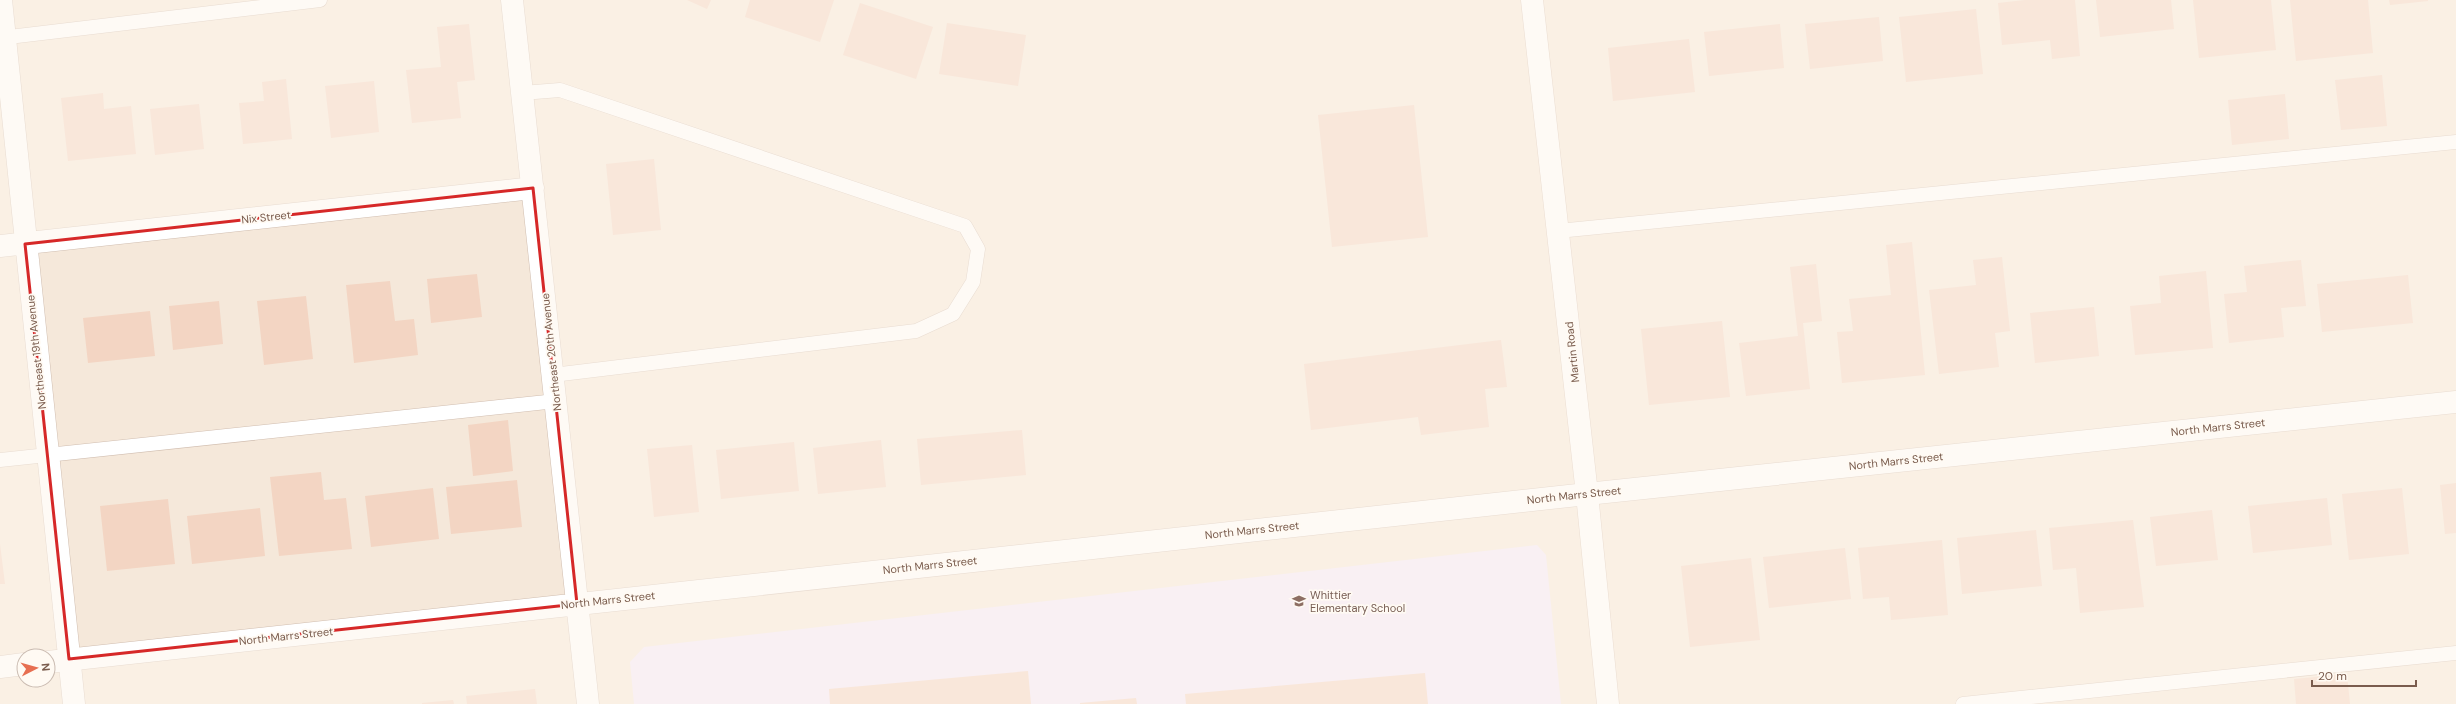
<svg xmlns="http://www.w3.org/2000/svg" width="2456" height="704" viewBox="0 0 2456 704" font-family="'DM Sans',sans-serif">
<style>
.residential{fill:#f5e8da;fill-rule:evenodd}
.education{fill:#f3e8fa}
.building{fill:#f3d5c3}
.lines{fill:none;stroke-linecap:round;stroke-linejoin:round}
.lane-casing{stroke:#d1beb0;stroke-width:15}
.street-casing{stroke:#d1beb0;stroke-width:23}
.secondary-casing{stroke:#d6c0b0;stroke-width:23}
.lane{stroke:#fff;stroke-width:14}
.street{stroke:#fff;stroke-width:22}
.secondary{stroke:#fff;stroke-width:22}
.marked{fill:none;stroke:#d62828;stroke-width:3;stroke-linejoin:round}
.labels{text-anchor:middle;dominant-baseline:central;stroke-width:3.5;stroke-linejoin:round;paint-order:stroke}
.street-label{font-size:11px;fill:#7a5c4d;stroke:#fffaf3}
.education-label{font-size:11px;fill:#785e54;stroke:#fffaf3;text-anchor:start}
</style>
<rect width="100%" height="100%" fill="#fdf6ec"/>
<!-- residential -->
<path class="residential" d="M 0,0 L 2456,0 L 2456,704 L 0,704 ZM 24,656 L 48,656 L 48,680 L 24,680 Z"/>
<!-- education -->
<path class="education" d="M 1537,545 L 1546,555 L 1561,704 L 634,704 L 630,662 L 644,647 Z"/>
<!-- building -->
<path class="building" d="M 687,0 L 711,0 L 707,9 Z
M 750,0 L 834,0 L 820,42 L 745,17 Z
M 2025,0 L 2075,0 L 2080,56 L 2052,59 L 2050,40 L 2002,45 L 1998,3 Z
M 2096,0 L 2171,0 L 2174,29 L 2100,37 Z
M 2193,0 L 2271,0 L 2276,50 L 2199,58 Z
M 2290,0 L 2368,0 L 2373,53 L 2296,61 Z
M 2389,0 L 2428,0 L 2428,1 L 2390,5 Z
M 860,3 L 933,27 L 916,79 L 843,55 Z
M 1976,9 L 1983,74 L 1906,82 L 1899,17 Z
M 1879,17 L 1883,61 L 1810,69 L 1805,24 Z
M 947,23 L 1026,35 L 1018,86 L 939,74 Z
M 469,24 L 475,80 L 457,82 L 461,118 L 412,123 L 406,70 L 441,67 L 437,27 Z
M 1780,24 L 1784,68 L 1709,76 L 1704,32 Z
M 1689,39 L 1695,92 L 1613,101 L 1608,48 Z
M 2382,75 L 2387,126 L 2341,130 L 2335,80 Z
M 286,79 L 292,139 L 243,144 L 239,103 L 264,101 L 262,82 Z
M 374,81 L 379,132 L 331,138 L 325,86 Z
M 103,93 L 104,109 L 131,106 L 136,154 L 68,161 L 61,98 Z
M 2285,94 L 2289,139 L 2232,145 L 2228,100 Z
M 199,104 L 204,149 L 155,155 L 150,109 Z
M 1414,105 L 1428,237 L 1332,247 L 1318,115 Z
M 654,159 L 661,230 L 613,235 L 606,164 Z
M 1912,242 L 1925,375 L 1842,383 L 1837,332 L 1853,331 L 1849,299 L 1891,295 L 1886,245 Z
M 2002,257 L 2010,331 L 1995,333 L 1999,367 L 1939,374 L 1929,290 L 1976,285 L 1973,260 Z
M 2301,260 L 2306,306 L 2281,308 L 2284,337 L 2229,343 L 2224,294 L 2247,292 L 2244,266 Z
M 1816,264 L 1822,321 L 1803,323 L 1810,389 L 1746,396 L 1739,343 L 1798,336 L 1790,267 Z
M 2206,271 L 2213,348 L 2135,355 L 2130,306 L 2161,303 L 2159,276 Z
M 477,274 L 482,317 L 431,323 L 427,279 Z
M 2408,275 L 2413,323 L 2322,332 L 2317,284 Z
M 390,281 L 395,321 L 414,319 L 418,355 L 354,363 L 346,285 Z
M 306,296 L 313,359 L 264,365 L 257,301 Z
M 219,301 L 223,344 L 173,350 L 169,306 Z
M 2094,307 L 2099,356 L 2035,363 L 2030,313 Z
M 150,311 L 155,356 L 88,363 L 83,318 Z
M 1722,321 L 1730,397 L 1649,405 L 1641,329 Z
M 1501,340 L 1507,387 L 1485,389 L 1489,427 L 1421,435 L 1418,417 L 1311,430 L 1304,364 Z
M 508,420 L 513,471 L 473,476 L 468,425 Z
M 1022,430 L 1026,475 L 921,485 L 917,439 Z
M 881,440 L 886,487 L 818,494 L 813,448 Z
M 794,442 L 799,491 L 721,499 L 716,450 Z
M 692,445 L 699,512 L 654,517 L 647,449 Z
M 321,472 L 324,500 L 346,498 L 352,549 L 279,556 L 270,477 Z
M 517,480 L 522,527 L 451,534 L 446,487 Z
M 2456,483 L 2456,533 L 2445,534 L 2440,485 Z
M 433,488 L 439,539 L 371,547 L 365,496 Z
M 2402,488 L 2409,554 L 2349,560 L 2342,494 Z
M 2327,498 L 2332,545 L 2253,553 L 2248,506 Z
M 168,499 L 175,564 L 107,571 L 100,506 Z
M 260,508 L 265,556 L 192,564 L 187,516 Z
M 2212,510 L 2218,560 L 2156,566 L 2150,517 Z
M 2133,520 L 2144,607 L 2080,613 L 2076,568 L 2053,570 L 2049,528 Z
M 2036,530 L 2042,586 L 1962,594 L 1957,538 Z
M 1942,540 L 1948,615 L 1891,620 L 1889,597 L 1863,599 L 1858,548 Z
M 0,544 L 5,584 L 0,584 Z
M 1845,548 L 1851,599 L 1769,608 L 1763,557 Z
M 1751,558 L 1760,640 L 1690,647 L 1681,566 Z
M 1028,671 L 1031,704 L 830,704 L 829,689 Z
M 1425,673 L 1428,704 L 1186,704 L 1185,694 Z
M 2347,674 L 2350,704 L 2296,704 L 2294,679 Z
M 535,689 L 537,704 L 467,704 L 466,696 Z
M 1136,698 L 1137,704 L 1080,704 L 1080,703 Z
M 453,700 L 454,704 L 422,704 L 422,703 Z"/>
<g class="lines">
<!-- lane casing -->
<g class="lane-casing">
<path id="lane" d="M 0,38 L 320,0
M 522,93 L 560,90 L 965,226 L 978,249 L 973,282 L 953,314 L 916,331 L 553,375
M 1558,231 L 2456,142
M 0,460 L 556,401
M 1963,704 L 2456,653"/>
</g>
<!-- street casing -->
<g class="street-casing">
<path id="street" d="M 1,0 L 74,704
M 512,0 L 588,704
M 0,246 L 533,188
M 48,662 L 1587,494 L 2456,402
M 0,667 L 24,664"/>
</g>
<!-- secondary casing -->
<g class="secondary-casing">
<path id="secondary" d="M 1532,0 L 1587,494 L 1608,704"/>
</g>
<!-- lane -->
<use href="#lane" class="lane"/>
<!-- street -->
<use href="#street" class="street"/>
<!-- secondary -->
<use href="#secondary" class="secondary"/>
</g>
<!-- marked area -->
<path d="M0 0H2456V704H0ZM 533,188 L 577,604 L 69,659 L 25,244 Z" fill="#fdf6ec" fill-opacity=".55" fill-rule="evenodd"/>
<path class="marked" d="M 533,188 L 577,604 L 69,659 L 25,244 Z"/>
<!-- icons -->
<defs>
<g id="school-bare" transform="scale(1.08)"><path d="M0-5L7-2L0 1L-7-2ZM-4 1L0 2.5L4 1V4Q0 6-4 4Z" fill="#8d6e63" stroke="#fffaf3" stroke-width="2.5" paint-order="stroke"/></g>
</defs>
<g fill-rule="evenodd">
<use href="#school-bare" x="1299" y="601"/>
</g>
<g class="labels">
<!-- street labels -->
<g class="street-label">
<text transform="translate(266 217) rotate(-6)">Nix Street</text>
<text transform="translate(36 352) rotate(-96)">Northeast 19th Avenue</text>
<text transform="translate(551 352) rotate(-96)">Northeast 20th Avenue</text>
<text transform="translate(1572 352) rotate(-96)">Martin Road</text>
<text transform="translate(2218 427) rotate(-6)">North Marrs Street</text>
<text transform="translate(1896 461) rotate(-6)">North Marrs Street</text>
<text transform="translate(1574 495) rotate(-6)">North Marrs Street</text>
<text transform="translate(1252 530) rotate(-6)">North Marrs Street</text>
<text transform="translate(930 565) rotate(-6)">North Marrs Street</text>
<text transform="translate(608 600) rotate(-6)">North Marrs Street</text>
<text transform="translate(286 636) rotate(-6)">North Marrs Street</text>
</g>
<!-- education labels -->
<g class="education-label">
<text x="1310" y="595">Whittier<tspan x="1310" dy="13">Elementary School</tspan></text>
</g>
</g>
<!-- north arrow -->
<g transform="translate(36 668) rotate(84)"><circle r="19" fill="#fffaf3" stroke="#cabbb1"/>
<path d="M0-3L7 15L0 10L-7 15Z" fill="#e76f51"/>
<text y="-6" font-size="11" font-weight="bold" text-anchor="middle" fill="#7a5c4d">N</text>
</g>
<!-- scale -->
<path d="M2312 680v6h104v-6" fill="none" stroke="#7a5c4d" stroke-width="2"/>
<text x="2318" y="680" font-size="12" fill="#7a5c4d" stroke="#fffaf3" stroke-width="3" paint-order="stroke">20 m</text>
</svg>
